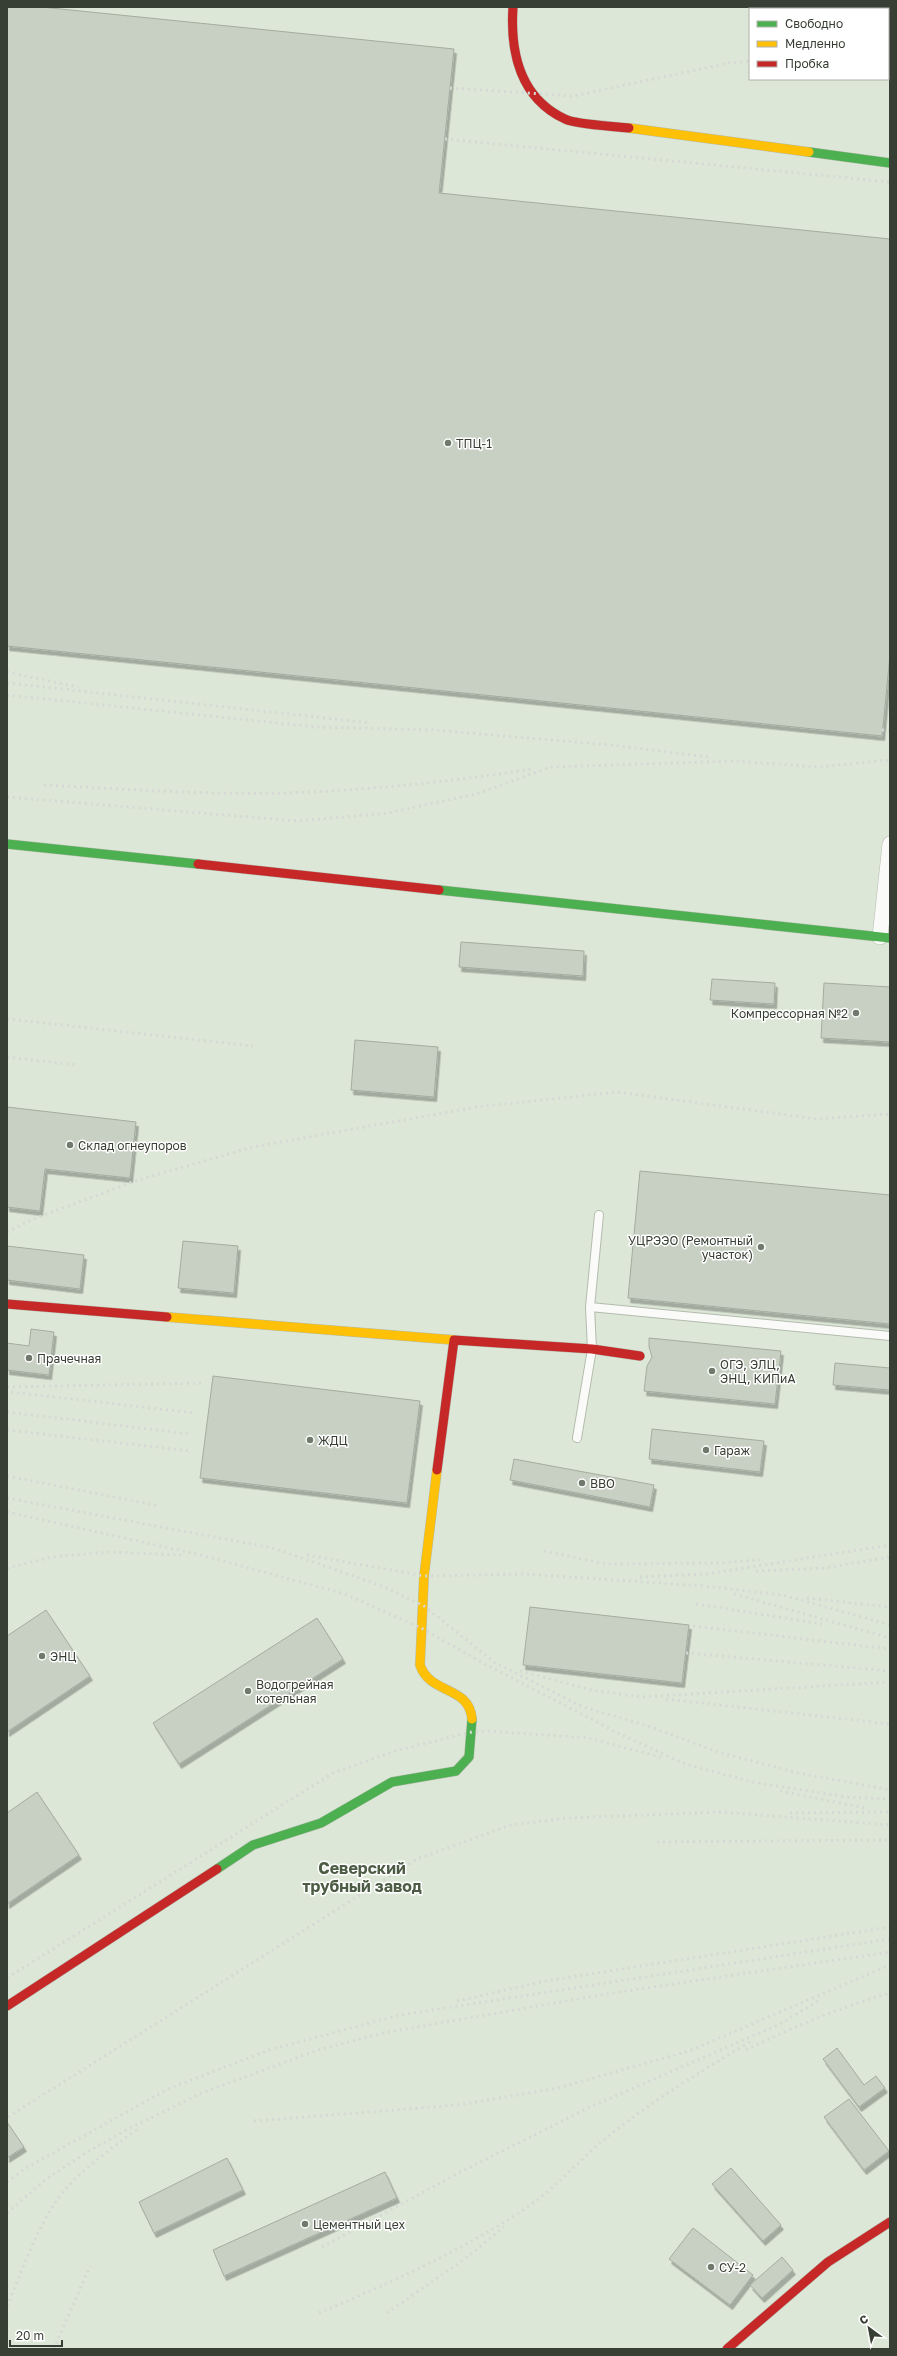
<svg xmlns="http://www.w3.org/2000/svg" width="897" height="2356" viewBox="0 0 897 2356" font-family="'Golos Text',sans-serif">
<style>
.building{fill:#c8cfc3;stroke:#a4aca0;filter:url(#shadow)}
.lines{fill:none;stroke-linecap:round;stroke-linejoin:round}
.lane-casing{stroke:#b3bbae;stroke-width:10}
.street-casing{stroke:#b3bbae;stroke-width:16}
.fast-casing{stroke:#b3bbae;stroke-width:10}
.slow-casing{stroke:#b3bbae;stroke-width:10}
.jam-casing{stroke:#b3bbae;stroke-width:10}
.lane{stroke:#fafbf9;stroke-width:8}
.street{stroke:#fafbf9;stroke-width:15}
.fast{stroke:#4caf50;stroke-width:9}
.slow{stroke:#ffc107;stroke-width:9}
.jam{stroke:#c62828;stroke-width:9}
.rail{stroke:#d5d8d4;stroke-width:3;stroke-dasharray:2 4;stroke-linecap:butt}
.poi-dot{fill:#71796c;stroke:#fff;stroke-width:1.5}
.labels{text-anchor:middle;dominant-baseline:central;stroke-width:3;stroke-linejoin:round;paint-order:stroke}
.poi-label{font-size:12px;fill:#373e33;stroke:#fff;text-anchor:start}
.district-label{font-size:16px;font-weight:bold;fill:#4d5c45;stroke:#fff}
</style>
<defs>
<filter id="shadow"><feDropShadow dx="2.5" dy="4.5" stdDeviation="0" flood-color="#0004"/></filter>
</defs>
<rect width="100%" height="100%" fill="#dde7d7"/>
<!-- building -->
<path class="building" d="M 7,7 L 41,7 L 454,49 L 439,193 L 890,239 L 890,655 L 882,736 L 7,646 Z
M 461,942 L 584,951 L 583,976 L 459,967 Z
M 712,979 L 775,983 L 774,1004 L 710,1000 Z
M 824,983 L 890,987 L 890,1042 L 821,1038 Z
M 355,1040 L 438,1047 L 434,1097 L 351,1090 Z
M 7,1107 L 136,1122 L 130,1178 L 45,1169 L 40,1211 L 7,1207 Z
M 640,1171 L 890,1195 L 890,1324 L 628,1298 Z
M 183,1241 L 238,1246 L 234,1293 L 178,1288 Z
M 7,1246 L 84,1255 L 80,1289 L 7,1280 Z
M 31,1329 L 54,1332 L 49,1375 L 7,1370 L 7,1343 L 29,1346 Z
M 649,1338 L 781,1351 L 775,1404 L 644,1391 L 647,1366 L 652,1357 L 649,1347 Z
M 835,1363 L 890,1368 L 890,1390 L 833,1385 Z
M 213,1376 L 420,1401 L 407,1503 L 200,1478 Z
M 652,1429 L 764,1441 L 760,1472 L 649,1459 Z
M 514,1459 L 654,1485 L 650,1507 L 510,1480 Z
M 530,1607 L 689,1625 L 682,1683 L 523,1665 Z
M 46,1610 L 90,1676 L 7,1732 L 7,1636 Z
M 317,1618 L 343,1659 L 179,1764 L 153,1723 Z
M 37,1792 L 79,1855 L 7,1904 L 7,1813 Z
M 837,2048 L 864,2085 L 876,2076 L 885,2088 L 859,2107 L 823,2059 Z
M 849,2099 L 889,2151 L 864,2170 L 824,2117 Z
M 7,2122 L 24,2147 L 7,2158 Z
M 227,2158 L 243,2190 L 154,2233 L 139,2202 Z
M 731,2168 L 781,2225 L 763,2241 L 712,2184 Z
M 385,2172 L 397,2198 L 224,2276 L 213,2250 Z
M 693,2228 L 753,2275 L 730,2305 L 669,2259 Z
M 782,2257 L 793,2270 L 762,2298 L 750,2285 Z"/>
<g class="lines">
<!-- lane casing -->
<g class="lane-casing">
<path id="lane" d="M 590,1307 L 890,1336
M 577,1438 L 592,1349 L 590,1307 L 599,1215"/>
</g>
<!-- street casing -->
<g class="street-casing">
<path id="street" d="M 880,937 L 890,844"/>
</g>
<!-- fast casing -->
<g class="fast-casing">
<path id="fast" d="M 809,152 L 890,163
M 7,844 L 198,864
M 439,890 L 890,938
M 217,1869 L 253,1845 L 321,1823 L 392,1782 L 456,1771 L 469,1757 L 472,1719"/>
</g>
<!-- slow casing -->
<g class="slow-casing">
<path id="slow" d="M 629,128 L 809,152
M 167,1317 L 454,1340
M 437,1470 L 424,1576 L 420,1665 C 430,1695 469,1685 472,1719"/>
</g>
<!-- jam casing -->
<g class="jam-casing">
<path id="jam" d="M 513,7 C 510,52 520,98 565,119 C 577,125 614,126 629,128
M 198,864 L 439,890
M 7,1304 L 167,1317
M 437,1470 L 454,1340 L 592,1349 L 640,1356
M 7,2006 L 217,1869
M 727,2349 L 828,2262 L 890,2222"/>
</g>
<!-- lane -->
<use href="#lane" class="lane"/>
<!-- street -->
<use href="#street" class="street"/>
<!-- fast -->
<use href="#fast" class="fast"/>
<!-- slow -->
<use href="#slow" class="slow"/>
<!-- jam -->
<use href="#jam" class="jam"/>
<!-- rail -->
<path class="rail" d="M 888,52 L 890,52
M 450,88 L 573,96 L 729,63 L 750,61
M 445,139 L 890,182
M 7,672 L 78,687
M 7,683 L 371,723
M 7,695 L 316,727 L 433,730 L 611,745 L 709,757
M 882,730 L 890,731
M 44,785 C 125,789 206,795 286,793 C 369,790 450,782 532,769
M 7,797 L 298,821 L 388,813 L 480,793 L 550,767 L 735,761 L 818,767 L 890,760
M 7,1019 L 253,1046
M 7,1057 L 76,1065
M 7,1232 L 31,1220 L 138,1180 L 253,1147 L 477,1107 L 617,1092 L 817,1119 L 890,1114
M 7,1387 L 204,1383
M 11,1392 L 195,1413
M 7,1412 L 191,1434
M 7,1430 L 190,1451
M 7,1476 L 160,1506
M 7,1498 L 273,1548 L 382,1586 L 424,1606 L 494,1662 L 583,1707 L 645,1725 L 718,1752 L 798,1773 L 890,1790
M 7,1512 L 201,1555 L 345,1594 L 423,1629 L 481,1662 L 618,1733 L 685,1764 L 753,1782 L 846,1797 L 890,1799
M 544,1551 L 606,1564 L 718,1563 L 760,1560
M 307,1555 L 424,1576 L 524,1574 L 705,1586 L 783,1595 L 890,1625
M 7,1568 L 52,1557 L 108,1552 L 181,1555
M 756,1571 L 825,1568 L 890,1557
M 640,1577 L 706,1574 L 890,1545
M 734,1594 L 890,1638
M 807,1598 L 890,1607
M 696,1604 L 822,1624
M 693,1626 L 890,1649
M 686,1653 L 890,1671
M 520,1671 L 591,1690 L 642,1697 L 890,1682
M 666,1699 L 890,1724
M 780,1791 L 866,1808
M 790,1813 L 890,1812
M 657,1842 L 890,1840
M 7,1978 L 333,1773 L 398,1750 L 472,1732 L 488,1731 L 588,1738 L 664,1758
M 457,2001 L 545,1981 L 890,1927
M 746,2050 C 793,2027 841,2007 890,1993
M 8,2117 L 417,1859 L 511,1825 L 568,1818 L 721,1812 L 890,1825
M 254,2121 L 458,2105 L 558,2088 L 689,2051 L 890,1965
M 7,2182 L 26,2168 L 168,2089 L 269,2050 L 400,2015 L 890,1939
M 7,2213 L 45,2180 L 87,2152 L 128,2129 L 204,2092 L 318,2050 L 383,2033 L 606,1994 L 890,1952
M 322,2247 L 457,2174 L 590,2107 L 778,2025 L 818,2001
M 7,2306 C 22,2272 34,2234 55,2203 C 73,2175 112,2148 139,2128
M 319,2313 C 392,2282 464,2250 529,2206 C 559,2185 583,2156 611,2134 C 655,2099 703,2070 750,2042
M 387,2313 L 466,2258 L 504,2227
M 54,2349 L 90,2266"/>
</g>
<!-- markers -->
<g class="poi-dot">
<circle cx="448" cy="443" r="4"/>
<circle cx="856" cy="1013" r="4"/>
<circle cx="70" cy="1145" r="4"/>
<circle cx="761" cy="1247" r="4"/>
<circle cx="29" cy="1358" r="4"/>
<circle cx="712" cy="1371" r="4"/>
<circle cx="310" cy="1440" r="4"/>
<circle cx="706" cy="1450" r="4"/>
<circle cx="582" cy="1483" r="4"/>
<circle cx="42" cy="1656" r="4"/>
<circle cx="248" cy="1691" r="4"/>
<circle cx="305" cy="2224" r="4"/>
<circle cx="711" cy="2267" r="4"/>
</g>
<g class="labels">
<!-- poi labels -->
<g class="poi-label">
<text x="456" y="443">ТПЦ-1</text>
<text x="848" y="1013" text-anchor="end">Компрессорная №2</text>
<text x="78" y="1145">Склад огнеупоров</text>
<text x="753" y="1240" text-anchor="end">УЦРЭЭО (Ремонтный<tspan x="753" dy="14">участок)</tspan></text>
<text x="37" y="1358">Прачечная</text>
<text x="720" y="1364">ОГЭ, ЭЛЦ,<tspan x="720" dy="14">ЭНЦ, КИПиА</tspan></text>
<text x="318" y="1440">ЖДЦ</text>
<text x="714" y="1450">Гараж</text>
<text x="590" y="1483">ВВО</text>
<text x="50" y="1656">ЭНЦ</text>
<text x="256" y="1684">Водогрейная<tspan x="256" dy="14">котельная</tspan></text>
<text x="313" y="2224">Цементный цех</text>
<text x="719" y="2267">СУ-2</text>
</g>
<!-- district labels -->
<g class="district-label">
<text x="362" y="1868">Северский<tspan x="362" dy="18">трубный завод</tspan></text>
</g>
</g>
<!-- border -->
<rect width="897" height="2356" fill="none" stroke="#373e33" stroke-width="16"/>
<!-- legend -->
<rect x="749" y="8" width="140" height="72" fill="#ffffff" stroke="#afb2ad"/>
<rect x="757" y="21" width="20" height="6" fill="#4caf50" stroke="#afb2ad"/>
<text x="785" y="28" font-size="12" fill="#373e33">Свободно</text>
<rect x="757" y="41" width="20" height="6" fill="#ffc107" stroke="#afb2ad"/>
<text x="785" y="48" font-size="12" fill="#373e33">Медленно</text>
<rect x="757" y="61" width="20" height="6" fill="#c62828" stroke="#afb2ad"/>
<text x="785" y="68" font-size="12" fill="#373e33">Пробка</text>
<!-- north arrow -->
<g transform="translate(869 2328) rotate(328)" stroke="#ffffff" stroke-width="3" paint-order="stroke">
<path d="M0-3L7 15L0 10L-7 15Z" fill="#373e33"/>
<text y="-6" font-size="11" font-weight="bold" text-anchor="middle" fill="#373e33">С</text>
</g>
<!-- scale -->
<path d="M10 2340v6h52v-6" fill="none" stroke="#373e33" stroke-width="2"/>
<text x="16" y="2340" font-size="12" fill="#373e33" stroke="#ffffff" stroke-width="3" paint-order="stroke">20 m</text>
</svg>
